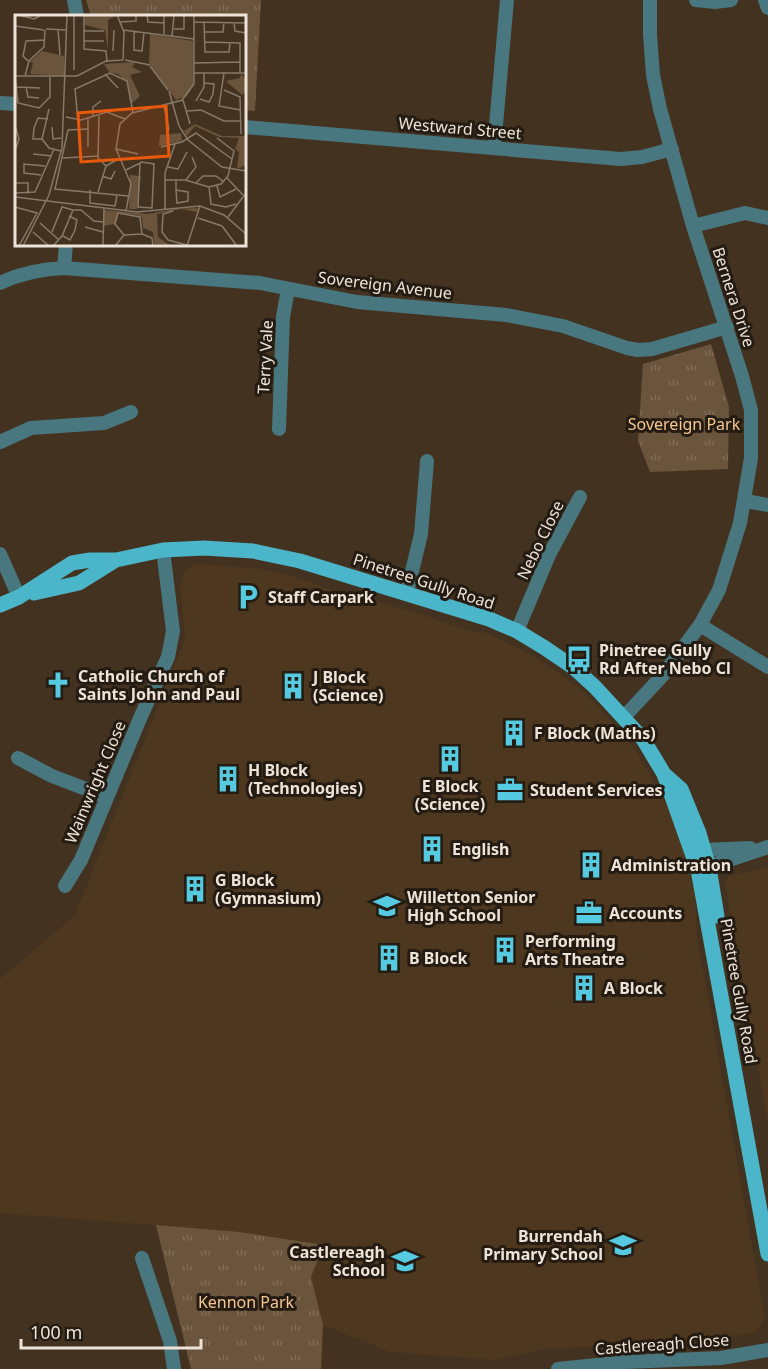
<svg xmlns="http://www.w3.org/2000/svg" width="768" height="1369" viewBox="0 0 768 1369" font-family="'Noto Sans',sans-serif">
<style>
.built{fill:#4d371e}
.grass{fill:url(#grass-tufts)}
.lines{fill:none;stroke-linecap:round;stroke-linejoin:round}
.minor{stroke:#487780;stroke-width:14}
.major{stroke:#4bb5c9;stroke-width:15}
.labels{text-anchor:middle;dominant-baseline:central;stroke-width:6;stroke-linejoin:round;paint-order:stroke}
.street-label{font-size:16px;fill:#eee3d8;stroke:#241c13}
.park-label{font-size:16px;fill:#f7c691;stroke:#241c13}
.poi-label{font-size:16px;font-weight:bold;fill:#eee3d8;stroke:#241c13;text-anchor:start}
.inset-road{fill:none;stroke:#877969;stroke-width:1.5}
.view{fill:#e8590c;fill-opacity:0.15;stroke:#e8590c;stroke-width:3}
.inset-edge{fill:none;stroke:#eee3d8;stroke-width:3}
</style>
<defs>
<pattern id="grass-tufts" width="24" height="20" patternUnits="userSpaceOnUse" patternTransform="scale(1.5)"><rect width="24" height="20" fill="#6a543b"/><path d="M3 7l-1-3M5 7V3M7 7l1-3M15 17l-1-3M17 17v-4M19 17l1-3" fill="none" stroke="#806c57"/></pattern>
</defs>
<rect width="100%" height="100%" fill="#43321f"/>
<!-- built -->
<path class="built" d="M 196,564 L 256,568 L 280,573 L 315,583 L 336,593 L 352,594 L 420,614 L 463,629 L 486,633 L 521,649 L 555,670 L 584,692 L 610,720 L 635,750 L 661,792 L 678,830 L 695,896 L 697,935 L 765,1319 L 754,1333 L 693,1341 L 545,1349 L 496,1360 L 390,1352 L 323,1325 L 311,1277 L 323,1245 L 240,1232 L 0,1213 L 0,979 L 75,915 L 185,639 L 180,586 L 185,571 Z
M 768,867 L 768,1124 L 725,883 L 729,876 Z"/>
<!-- grass -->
<path class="grass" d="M 86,0 L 261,0 L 255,111 L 245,110 L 244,16 L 91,16 Z
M 711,344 L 729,407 L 728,469 L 650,472 L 638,441 L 643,364 Z
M 156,1225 L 240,1232 L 324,1245 L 311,1277 L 323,1325 L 321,1369 L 191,1369 Z"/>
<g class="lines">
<!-- minor -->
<path class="minor" d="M 74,0 L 77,16
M 696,0 L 715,2 L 731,0
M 765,0 L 768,8
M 0,103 L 16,104
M 244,127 L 621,159 L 642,157 L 672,149
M 494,148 L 507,0
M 693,226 L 745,213 L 768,218
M 64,268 L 66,244
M 0,283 C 21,273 40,269 64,268 L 260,283 L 357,302 L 506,315 L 563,326 L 627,348 L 638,350 L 652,349 L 727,327
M 279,429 L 283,317 L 288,289
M 0,442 L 31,428 L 104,423 L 131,412
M 746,501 L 768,505
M 0,554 L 19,597
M 407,592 L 421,534 L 427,461
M 700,625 L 768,667
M 517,631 L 549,555 L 580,497
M 624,717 L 663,675 L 700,625 L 719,590 L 740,523 L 751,458 L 751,410 L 742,376 L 693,226 L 660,109 L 653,75 L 650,35 L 650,0
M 18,758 L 52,776 L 107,797
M 695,852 L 704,850 L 750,848
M 699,870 L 768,847
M 65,886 L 81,860 L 141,716 L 168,657 L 173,631 L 163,550
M 142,1258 L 170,1341 L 174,1369
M 558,1369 L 626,1362 L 721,1358 L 768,1350"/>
<!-- major -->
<path class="major" d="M 34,593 L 79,583 L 116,560
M 0,605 L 19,597 L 72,563 L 90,560 L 116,560 L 163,550 L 204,548 L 253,551 L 300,561 L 489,619 L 517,631 L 545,648 L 573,667 L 595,687 L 643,739 L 664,774 L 698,870 L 768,1254
M 664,774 L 681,789 L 699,833 L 709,868 L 717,916"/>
</g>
<!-- icons -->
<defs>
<g id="parking-bare" transform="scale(2.07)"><path d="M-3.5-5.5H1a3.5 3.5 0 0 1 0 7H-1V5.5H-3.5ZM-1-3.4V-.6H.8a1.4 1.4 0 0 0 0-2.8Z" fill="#55cae0" stroke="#241c13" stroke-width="2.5" paint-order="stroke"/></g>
<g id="bus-bare" transform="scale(2.07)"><path d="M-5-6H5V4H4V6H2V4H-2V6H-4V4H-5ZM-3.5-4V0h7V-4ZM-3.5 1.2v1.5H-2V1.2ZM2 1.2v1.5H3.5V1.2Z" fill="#55cae0" stroke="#241c13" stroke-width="2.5" paint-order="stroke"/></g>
<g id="church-bare" transform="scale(2.07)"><path d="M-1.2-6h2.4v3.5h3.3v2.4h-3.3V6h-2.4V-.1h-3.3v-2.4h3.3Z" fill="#55cae0" stroke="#241c13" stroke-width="2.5" paint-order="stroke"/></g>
<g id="building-bare" transform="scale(2.07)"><path d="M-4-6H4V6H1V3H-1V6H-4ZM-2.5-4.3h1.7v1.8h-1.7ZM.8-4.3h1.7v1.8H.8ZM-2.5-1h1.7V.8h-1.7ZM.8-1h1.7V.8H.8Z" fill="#55cae0" stroke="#241c13" stroke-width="2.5" paint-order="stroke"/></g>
<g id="office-bare" transform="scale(2.07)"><path d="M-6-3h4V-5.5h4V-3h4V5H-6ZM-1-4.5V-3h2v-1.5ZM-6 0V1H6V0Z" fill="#55cae0" stroke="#241c13" stroke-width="2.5" paint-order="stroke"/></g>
<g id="school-bare" transform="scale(2.07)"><path d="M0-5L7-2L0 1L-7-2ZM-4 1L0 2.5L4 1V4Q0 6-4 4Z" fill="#55cae0" stroke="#241c13" stroke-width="2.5" paint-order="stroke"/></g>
</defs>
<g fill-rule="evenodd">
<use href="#parking-bare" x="248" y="597"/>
<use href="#bus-bare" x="579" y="659"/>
<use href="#church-bare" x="58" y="685"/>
<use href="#building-bare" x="293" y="686"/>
<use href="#building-bare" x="514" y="733"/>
<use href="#building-bare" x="450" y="759"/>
<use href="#building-bare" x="228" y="779"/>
<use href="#office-bare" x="510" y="790"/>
<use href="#building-bare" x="432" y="849"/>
<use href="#building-bare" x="591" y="865"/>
<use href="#building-bare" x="195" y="889"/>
<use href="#school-bare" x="387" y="906"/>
<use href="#office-bare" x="589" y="913"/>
<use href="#building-bare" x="505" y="950"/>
<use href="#building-bare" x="389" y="958"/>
<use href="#building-bare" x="584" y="988"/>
<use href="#school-bare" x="623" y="1245"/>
<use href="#school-bare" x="405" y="1261"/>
</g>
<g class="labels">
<!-- street labels -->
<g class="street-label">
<text transform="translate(460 128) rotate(5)">Westward Street</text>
<text transform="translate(385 285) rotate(7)">Sovereign Avenue</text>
<text transform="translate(734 297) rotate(72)">Bernera Drive</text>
<text transform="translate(265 357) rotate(-87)">Terry Vale</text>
<text transform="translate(540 540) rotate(-64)">Nebo Close</text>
<text transform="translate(424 581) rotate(18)">Pinetree Gully Road</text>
<text transform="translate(95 782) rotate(-67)">Wainwright Close</text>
<text transform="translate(739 991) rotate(80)">Pinetree Gully Road</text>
<text transform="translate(662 1344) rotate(-4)">Castlereagh Close</text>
</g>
<!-- park labels -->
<g class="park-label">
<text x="684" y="424">Sovereign Park</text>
<text x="246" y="1302">Kennon Park</text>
</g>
<!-- poi labels -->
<g class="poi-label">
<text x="268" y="597">Staff Carpark</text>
<text x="599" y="650">Pinetree Gully<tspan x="599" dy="18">Rd After Nebo Cl</tspan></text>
<text x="78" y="676">Catholic Church of<tspan x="78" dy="18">Saints John and Paul</tspan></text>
<text x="313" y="677">J Block<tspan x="313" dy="18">(Science)</tspan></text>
<text x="534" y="733">F Block (Maths)</text>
<text x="248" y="770">H Block<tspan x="248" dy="18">(Technologies)</tspan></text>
<text x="450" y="786" text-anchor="middle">E Block<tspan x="450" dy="18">(Science)</tspan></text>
<text x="530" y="790">Student Services</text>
<text x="452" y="849">English</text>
<text x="611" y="865">Administration</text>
<text x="215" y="880">G Block<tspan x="215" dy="18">(Gymnasium)</tspan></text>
<text x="407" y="897">Willetton Senior<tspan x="407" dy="18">High School</tspan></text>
<text x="609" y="913">Accounts</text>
<text x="525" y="941">Performing<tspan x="525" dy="18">Arts Theatre</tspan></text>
<text x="409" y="958">B Block</text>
<text x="604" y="988">A Block</text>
<text x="603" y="1236" text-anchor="end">Burrendah<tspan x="603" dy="18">Primary School</tspan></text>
<text x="385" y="1252" text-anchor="end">Castlereagh<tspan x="385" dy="18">School</tspan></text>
</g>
</g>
<!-- overview -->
<g transform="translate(15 15)">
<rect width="231" height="231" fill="#43321f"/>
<path d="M 70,0 L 102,0 L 93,5 L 93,35 L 90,15 L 70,10 ZM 135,19 L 178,26 L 178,71 L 172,81 L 161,85 L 134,48 ZM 27,36 L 49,41 L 49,61 L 15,59 L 18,48 L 15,47 ZM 226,58 L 231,65 L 231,76 L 227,80 L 211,66 L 225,63 ZM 180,109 L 207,121 L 231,121 L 231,150 L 222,154 L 224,137 L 220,134 L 224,123 L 204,122 L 180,111 L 172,121 L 169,116 ZM 166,118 L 167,126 L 144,131 L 145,120 ZM 115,160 L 126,161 L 122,194 L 114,194 ZM 183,193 L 182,197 L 166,194 L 142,199 L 143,222 L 156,231 L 139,229 L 138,217 L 128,213 L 127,202 L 122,200 L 103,198 L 100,209 L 88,211 L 89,195 L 133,199 L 160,194 Z" fill="#6a543b"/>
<path d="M 120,47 L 117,52 L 127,57 L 115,60 L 125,81 L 116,89 L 113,68 L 103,59 L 94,57 L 89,49 Z" fill="#6a543b"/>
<path d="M148 31a8 8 0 1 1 16 0a8 8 0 1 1-16 0Z" fill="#6a543b"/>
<path class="inset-road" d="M 4,0 L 19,4 L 25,1M 59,0 L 59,55M 69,0 L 69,34 L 91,36 L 92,47M 102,0 L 109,17 L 108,45M 132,0 L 133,7 L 149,8M 105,7 L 121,6 L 121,0M 179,7 L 231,8M 189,7 L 190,37 L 214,37 L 215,27M 219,7 L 220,16 L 231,18M 0,11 L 29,15M 31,14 L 52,15M 43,14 L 45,40M 159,14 L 169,14 L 169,0M 108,15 L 179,24M 69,16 L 89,16M 119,16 L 119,35 L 127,36 L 129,17M 189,17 L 208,17 L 209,7M 149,19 L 149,0M 157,21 L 159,0M 69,26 L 89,26M 189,27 L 225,28 L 225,58M 98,36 L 99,15M 110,45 L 135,50M 13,46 L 8,41 L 11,26 L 30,25M 179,48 L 225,47M 135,51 L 153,75M 179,58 L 231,58M 209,58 L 204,91 L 225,95M 90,59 L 103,73M 0,61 L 3,88 L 24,93 L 35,82 L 35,62M 0,61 L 62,61 L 91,46 L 108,45M 10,61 L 14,46 L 29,32 L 30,15M 1,72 L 25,73M 11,72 L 13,82 L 24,83M 209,75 L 225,82 L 226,119M 154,76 L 164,111 L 173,125 L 207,152 L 231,156M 185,84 L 194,87 L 198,79 L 199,69 L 189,68M 167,85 L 179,69 L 179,0M 168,85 L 175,109M 181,86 L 189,72 L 189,58M 149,91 L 154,115M 34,94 L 27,124 L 34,133 L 46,136M 172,96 L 186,95 L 209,106 L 225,106M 84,99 L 83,143 L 91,151M 78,101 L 78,92 L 86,86M 51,102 L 66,105 L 92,97 L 110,104M 73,103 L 73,132M 63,105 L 60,74 L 95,58 L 112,66 L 118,98M 0,110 L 4,124 L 0,136M 37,112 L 38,124 L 46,123M 74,114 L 53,115 L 40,174 L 113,181M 27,124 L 18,124 L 19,113 L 23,103 L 33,104M 146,132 L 167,127 L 181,118 L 217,144M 101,134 L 123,139M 18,139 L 37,141M 48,143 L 83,141M 153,152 L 163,154 L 172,137M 111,155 L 127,147 L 139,149 L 137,193 L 123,192 L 125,148M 26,160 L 9,158 L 9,149 L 30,151M 87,161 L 96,164 L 100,156M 212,163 L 228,180M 150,165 L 170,165 L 194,172 L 206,169 L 213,161 L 219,136 L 202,123M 161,165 L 161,175 L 173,177 L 173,186 L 162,188 L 161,175M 171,165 L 181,152 L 177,142M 0,168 L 13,168 L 13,179M 181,168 L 188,161 L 201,161 L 209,167M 202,171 L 205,182 L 221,174M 194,172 L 196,189 L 211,192 L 221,189M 75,175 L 75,188 L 100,191 L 102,180M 83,177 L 91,151 L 105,143M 0,178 L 20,177 L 39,134M 0,182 L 122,197 L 185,191 L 209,200 L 231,219M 0,192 L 22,198 L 4,231M 150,194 L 150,158 L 160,129M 111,196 L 116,169 L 101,134 L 105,109 L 117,98 L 168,85M 158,196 L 148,199 L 147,217 L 153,225 L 172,230M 213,202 L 231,178M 183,203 L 207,211 L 222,231M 25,208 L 44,225M 70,212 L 88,217M 18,217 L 34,231M 37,217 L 47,192 L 58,195M 109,220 L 100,209 L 103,198 L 125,202 L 127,219M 48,221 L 55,225 L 60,215 L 62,205 L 54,201M 8,231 L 34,180 L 47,133 L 52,0M 38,231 L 47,221 L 58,195 L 66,195 L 79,206 L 88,207M 88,231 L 89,194M 100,231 L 109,220 L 127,219 L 137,223 L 138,231M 172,231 L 185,191"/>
<path class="view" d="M 151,91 L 154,141 L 66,147 L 63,98 Z"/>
<rect width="231" height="231" class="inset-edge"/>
</g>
<!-- scale -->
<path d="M21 1339v9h180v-9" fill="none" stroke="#eee3d8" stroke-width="3"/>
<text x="30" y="1339" font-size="18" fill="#eee3d8" stroke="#241c13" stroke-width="4.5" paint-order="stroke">100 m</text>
</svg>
